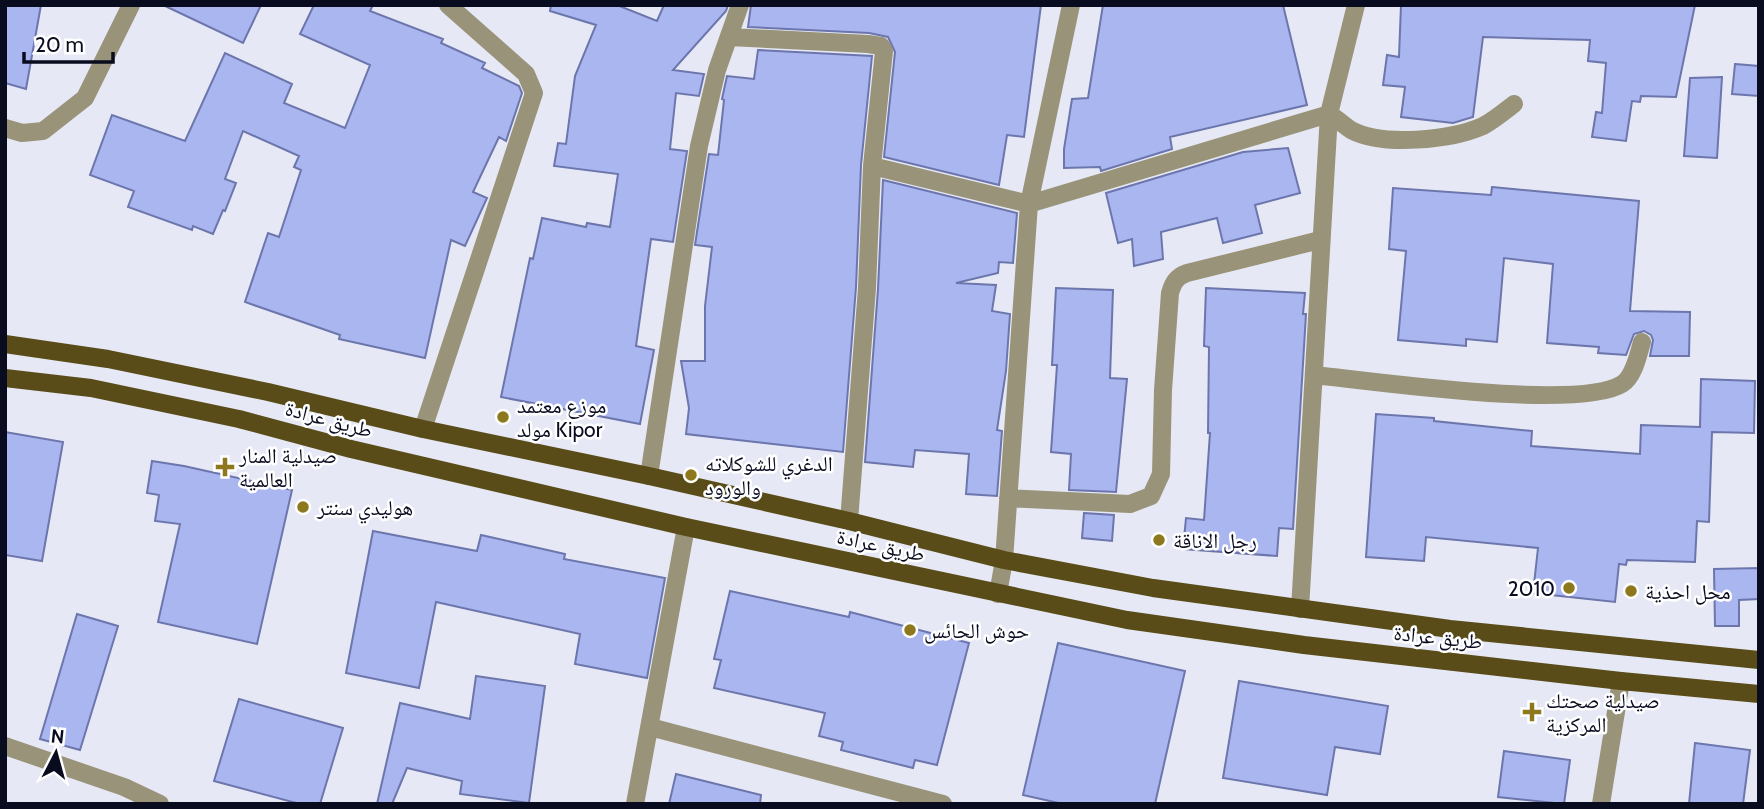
<svg xmlns="http://www.w3.org/2000/svg" width="1764" height="809" viewBox="0 0 1764 809" font-family="Cabin,'Noto Naskh Arabic',sans-serif">
<style>
.building{fill:#aab6f0;stroke:#6c76ac;stroke-width:2}
.lines{fill:none;stroke-linecap:round;stroke-linejoin:round}
.minor{stroke:#999379;stroke-width:18}
.major{stroke:#594c19;stroke-width:18}
.poi-dot{fill:#8d781d;stroke:#fff;stroke-width:2.5}
.labels{text-anchor:middle;dominant-baseline:central;stroke-width:5;stroke-linejoin:round;paint-order:stroke}
.poi-label{font-size:21px;fill:#090b1f;stroke:#fff;text-anchor:start}
.street-label{font-size:21px;fill:#090b1f;stroke:#fff}
</style>
<rect width="100%" height="100%" fill="#e6e9f5"/>
<!-- building -->
<path class="building" d="M 5,5 L 41,5 L 26,89 L 5,83 Z
M 163,5 L 261,5 L 243,43 Z
M 314,5 L 373,5 L 370,11 L 443,39 L 441,43 L 485,63 L 482,68 L 519,86 L 522,93 L 506,141 L 499,137 L 473,192 L 487,198 L 465,246 L 451,240 L 425,358 L 339,339 L 340,335 L 245,302 L 268,233 L 279,237 L 301,170 L 294,167 L 299,156 L 243,131 L 225,179 L 236,183 L 225,211 L 223,210 L 213,234 L 193,226 L 192,230 L 128,207 L 134,191 L 90,175 L 112,115 L 185,141 L 225,53 L 292,84 L 284,103 L 345,128 L 370,65 L 300,34 Z
M 551,5 L 617,5 L 657,21 L 664,5 L 728,5 L 726,11 L 673,70 L 704,74 L 699,96 L 676,93 L 670,149 L 687,151 L 673,242 L 651,239 L 636,346 L 654,350 L 640,424 L 501,397 L 530,258 L 533,259 L 542,218 L 586,227 L 587,223 L 610,227 L 618,174 L 554,166 L 558,143 L 566,144 L 575,76 L 596,25 L 550,11 Z
M 751,5 L 1041,5 L 1024,137 L 1007,135 L 999,185 L 884,157 L 895,52 L 888,37 L 869,33 L 748,27 Z
M 1103,5 L 1283,5 L 1307,105 L 1170,137 L 1172,149 L 1101,171 L 1100,167 L 1064,168 L 1064,149 L 1072,99 L 1088,98 Z
M 1401,5 L 1695,5 L 1676,97 L 1641,96 L 1640,102 L 1632,101 L 1626,141 L 1592,137 L 1596,112 L 1602,113 L 1606,63 L 1588,61 L 1590,40 L 1483,37 L 1473,117 L 1453,123 L 1401,117 L 1405,87 L 1383,85 L 1387,55 L 1399,57 Z
M 758,50 L 872,56 L 861,165 L 856,287 L 843,452 L 686,434 L 689,408 L 681,361 L 705,361 L 705,306 L 712,247 L 695,245 L 709,154 L 718,155 L 724,100 L 722,99 L 727,76 L 754,79 Z
M 1735,64 L 1759,66 L 1759,96 L 1732,94 Z
M 1722,77 L 1717,158 L 1684,156 L 1690,78 Z
M 1288,148 L 1300,193 L 1255,205 L 1262,233 L 1223,243 L 1217,218 L 1161,232 L 1163,259 L 1134,266 L 1132,239 L 1118,243 L 1106,193 L 1243,152 Z
M 883,180 L 1017,213 L 1013,263 L 999,262 L 998,273 L 956,283 L 996,285 L 992,311 L 1010,314 L 1006,371 L 997,430 L 1002,431 L 997,496 L 966,494 L 969,454 L 915,450 L 913,467 L 865,462 L 878,289 Z
M 1492,187 L 1639,201 L 1630,311 L 1690,312 L 1689,356 L 1650,356 L 1653,340 L 1651,335 L 1644,331 L 1634,334 L 1626,355 L 1598,353 L 1599,347 L 1547,343 L 1553,264 L 1504,258 L 1497,342 L 1466,339 L 1466,346 L 1398,340 L 1406,251 L 1389,249 L 1393,188 L 1491,195 Z
M 1056,288 L 1113,290 L 1110,378 L 1127,379 L 1116,492 L 1069,490 L 1071,454 L 1051,452 L 1057,365 L 1052,365 Z
M 1206,288 L 1305,293 L 1303,314 L 1306,314 L 1293,529 L 1279,528 L 1277,556 L 1183,549 L 1186,518 L 1204,520 L 1210,433 L 1208,433 L 1209,347 L 1204,346 Z
M 1701,379 L 1755,381 L 1754,433 L 1712,432 L 1709,522 L 1697,521 L 1695,562 L 1627,560 L 1626,565 L 1619,564 L 1615,602 L 1533,593 L 1538,548 L 1426,537 L 1424,561 L 1366,557 L 1376,414 L 1434,418 L 1434,421 L 1532,431 L 1531,446 L 1640,454 L 1641,425 L 1700,427 Z
M 5,432 L 63,442 L 42,561 L 5,555 Z
M 152,461 L 184,466 L 292,490 L 257,644 L 158,622 L 180,524 L 155,521 L 159,495 L 147,493 Z
M 1084,513 L 1114,515 L 1112,541 L 1082,538 Z
M 373,531 L 477,551 L 481,535 L 565,554 L 564,559 L 665,578 L 647,678 L 575,664 L 580,634 L 436,602 L 419,688 L 346,673 Z
M 1759,568 L 1759,599 L 1739,600 L 1739,626 L 1715,626 L 1714,569 Z
M 730,591 L 849,617 L 850,612 L 969,643 L 937,765 L 915,760 L 913,768 L 841,750 L 843,742 L 819,736 L 825,713 L 714,688 L 721,660 L 714,659 Z
M 77,614 L 118,626 L 80,750 L 40,739 Z
M 1058,643 L 1185,671 L 1155,804 L 1063,804 L 1023,795 Z
M 476,676 L 545,686 L 529,803 L 460,794 L 462,781 L 407,768 L 392,804 L 377,804 L 400,703 L 470,719 Z
M 1239,681 L 1388,706 L 1380,754 L 1335,747 L 1327,795 L 1223,778 Z
M 239,699 L 343,728 L 320,804 L 300,804 L 214,781 Z
M 1695,743 L 1750,750 L 1743,804 L 1689,804 Z
M 1504,751 L 1570,760 L 1564,804 L 1498,797 Z
M 676,774 L 761,795 L 760,804 L 669,804 Z"/>
<g class="lines">
<!-- minor -->
<path class="minor" d="M 730,37 L 868,44 L 881,46 L 884,51 L 872,166 L 867,288 L 849,521
M 5,128 L 22,133 L 43,131 L 85,98 L 131,5
M 872,166 L 1029,204 L 1329,114 C 1337,119 1344,125 1351,130 C 1383,147 1451,140 1483,126 C 1494,120 1505,111 1514,104
M 1314,375 C 1373,381 1579,411 1622,384 C 1634,377 1638,355 1642,342
M 423,429 L 534,93 L 526,74 L 448,5
M 649,476 L 699,146 L 717,70 L 740,5
M 1008,498 L 1130,504 L 1151,496 L 1161,474 L 1163,390 L 1170,293 C 1173,283 1176,277 1187,273 L 1320,240
M 998,594 L 1004,560 L 1029,204 L 1071,5
M 1300,609 L 1329,114 L 1356,5
M 650,727 L 943,804
M 5,746 L 124,787 L 160,804
M 635,804 L 686,527
M 1601,804 L 1621,681"/>
<!-- major -->
<path class="major" d="M 5,344 L 108,359 L 268,392 L 423,429 L 649,476 L 849,521 L 1004,560 L 1153,588 L 1450,629 L 1759,660
M 5,378 L 91,388 L 239,419 L 351,449 L 686,527 L 1127,620 L 1304,645 L 1621,681 L 1759,694"/>
</g>
<!-- markers -->
<g class="poi-dot">
<circle cx="503" cy="417" r="7"/>
<path d="M221.5 456.5h7v7h7v7h-7v7h-7v-7h-7v-7h7z"/>
<circle cx="691" cy="475" r="7"/>
<circle cx="303" cy="507" r="7"/>
<circle cx="1159" cy="540" r="7"/>
<circle cx="1569" cy="588" r="7"/>
<circle cx="1631" cy="591" r="7"/>
<circle cx="910" cy="630" r="7"/>
<path d="M1528.5 701.5h7v7h7v7h-7v7h-7v-7h-7v-7h7z"/>
</g>
<g class="labels">
<!-- poi labels -->
<g class="poi-label">
<text x="517" y="405">موزع معتمد<tspan x="517" dy="24">مولد Kipor</tspan></text>
<text x="239" y="455">صيدلية المنار<tspan x="239" dy="24">العالمية</tspan></text>
<text x="705" y="463">الدغري للشوكلاته<tspan x="705" dy="24">والورود</tspan></text>
<text x="317" y="507">هوليدي سنتر</text>
<text x="1173" y="540">رجل الاناقة</text>
<text x="1555" y="588" text-anchor="end">2010</text>
<text x="1645" y="591">محل احذية</text>
<text x="924" y="630">حوش الحائس</text>
<text x="1546" y="700">صيدلية صحتك<tspan x="1546" dy="24">المركزية</tspan></text>
</g>
<!-- street labels -->
<g class="street-label">
<text transform="translate(329 419) rotate(15)">طريق عرادة</text>
<text transform="translate(881 545) rotate(12)">طريق عرادة</text>
<text transform="translate(1438 637) rotate(6)">طريق عرادة</text>
</g>
</g>
<!-- border -->
<rect width="1764" height="809" fill="none" stroke="#090b1f" stroke-width="14"/>
<!-- north arrow -->
<g transform="translate(56 753) rotate(6)" stroke="#ffffff" stroke-width="5" paint-order="stroke">
<path d="M0-5L12 26L0 18L-12 26Z" fill="#090b1f"/>
<text y="-10" font-size="19" font-weight="bold" text-anchor="middle" fill="#090b1f">N</text>
</g>
<!-- scale -->
<path d="M24 52v10h89v-10" fill="none" stroke="#090b1f" stroke-width="3.5"/>
<text x="35" y="52" font-size="21" fill="#090b1f" stroke="#ffffff" stroke-width="5" paint-order="stroke">20 m</text>
</svg>
